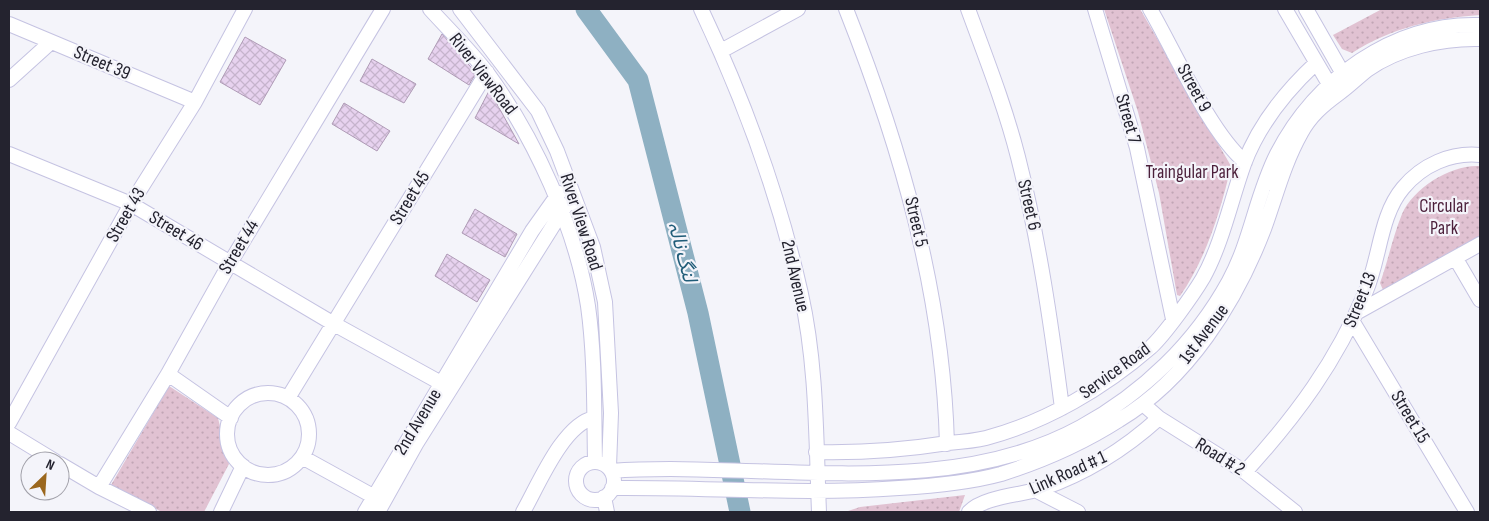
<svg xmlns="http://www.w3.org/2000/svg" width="1489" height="521" viewBox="0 0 1489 521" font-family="'Sofia Sans Condensed','Noto Sans Arabic',sans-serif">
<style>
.grass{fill:url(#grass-dots)}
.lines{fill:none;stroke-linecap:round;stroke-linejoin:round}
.river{stroke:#8eb0c2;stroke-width:21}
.building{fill:url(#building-cross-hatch);stroke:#af9bb6}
.minor-casing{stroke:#c5c3e2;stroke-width:16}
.minor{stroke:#fff;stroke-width:14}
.labels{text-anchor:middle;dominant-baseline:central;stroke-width:4.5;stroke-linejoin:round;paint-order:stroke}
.street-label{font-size:19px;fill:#24232f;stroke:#f4f4fa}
.park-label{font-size:19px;fill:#4b1f3a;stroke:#f4f4fa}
.water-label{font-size:20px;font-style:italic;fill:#205c78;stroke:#f4f4fa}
</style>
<defs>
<pattern id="grass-dots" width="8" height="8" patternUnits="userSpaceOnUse" patternTransform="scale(1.25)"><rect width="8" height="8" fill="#e1c2d2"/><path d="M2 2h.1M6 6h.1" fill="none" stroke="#c1a6b5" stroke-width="1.8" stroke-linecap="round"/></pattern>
<pattern id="building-cross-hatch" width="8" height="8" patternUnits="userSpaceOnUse" patternTransform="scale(1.25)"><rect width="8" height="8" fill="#e7d2ef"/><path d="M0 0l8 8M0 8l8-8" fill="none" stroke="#c6b4cd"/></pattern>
</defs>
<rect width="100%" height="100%" fill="#f4f4fa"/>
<!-- grass -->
<path class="grass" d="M 1104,9 L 1140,9 L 1231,166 C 1221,210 1206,259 1180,296 L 1177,295 L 1159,193 L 1138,112 Z
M 1382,9 L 1480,9 L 1480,15 C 1434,18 1391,28 1352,53 L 1342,49 L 1333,35 Z
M 1480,166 L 1480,236 L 1388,290 L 1383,290 L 1380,283 C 1388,261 1393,236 1402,214 C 1414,187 1452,164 1480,166 Z
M 169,386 L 218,418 L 229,464 L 204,512 L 162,512 L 111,485 Z
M 965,495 L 959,512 L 845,512 L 860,507 Z"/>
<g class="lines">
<!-- river -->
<path class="river" d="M 586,9 L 638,80 L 698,313 L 740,512"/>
</g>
<!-- building -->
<path class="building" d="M 442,34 L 476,73 L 469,85 L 428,59 Z
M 245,37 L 286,60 L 260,105 L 220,82 Z
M 372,59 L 416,84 L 404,103 L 360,81 Z
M 489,91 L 492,95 L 519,144 L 475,118 Z
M 344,103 L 390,131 L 377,151 L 332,124 Z
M 475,209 L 517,234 L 505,257 L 462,233 Z
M 447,254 L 490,280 L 477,302 L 435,276 Z"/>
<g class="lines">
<!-- minor casing -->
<g class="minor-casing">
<path id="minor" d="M 430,9 C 449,30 471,51 488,74 C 534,137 576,228 588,306 C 595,356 594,410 595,461
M 460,9 L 538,111 L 557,151 L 593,247 L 605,302 L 611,413 L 609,467
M 701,9 C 744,100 779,195 801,294 C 817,365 816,440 819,512
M 846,9 C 901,148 943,293 947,444
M 968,9 C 986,58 1005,106 1018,157 C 1039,240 1051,323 1062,408
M 1095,9 L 1137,148 L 1173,319
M 1150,9 C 1175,52 1209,131 1245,162
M 1285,9 L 1329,84
M 1306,9 L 1342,72
M 9,24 L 195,102
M 721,51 L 798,9
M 9,80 L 51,42
M 9,154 L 131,204 L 334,324 L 441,383
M 1456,259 L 1480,300
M 1356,313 L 1480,244
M 1353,322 L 1467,512
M 168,374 L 231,418
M227 434a41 41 0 1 1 82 0a41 41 0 1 1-82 0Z
M 288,398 L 487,72
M 1143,404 L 1159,418 L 1245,472 L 1295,512
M 9,423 L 131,204 L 195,102 L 245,9
M 9,433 L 55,461
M 816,452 C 861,453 904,450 948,443 C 961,442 974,441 986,438 C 1046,422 1104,388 1151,347 C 1165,334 1193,295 1203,278 C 1222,244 1231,200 1244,164 C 1259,124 1286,91 1316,63
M 302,457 L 380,500
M576 481a19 19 0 1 1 38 0a19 19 0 1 1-38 0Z
M 60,464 L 99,487 L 149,512
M 611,471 C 761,460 943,503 1081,427 C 1143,393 1195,343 1229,281 C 1251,241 1256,195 1277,154 C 1315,80 1393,22 1480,25
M 1245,472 C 1297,415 1336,362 1366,291 C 1380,258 1380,215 1403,188 C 1422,165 1451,152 1480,155
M 99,487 L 168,374 L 230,263 L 383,9
M 612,488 C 708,487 804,495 899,488 C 933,486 968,483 1001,474 C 1042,461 1083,443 1119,420 C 1188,379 1236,302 1264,229 C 1276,196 1284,163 1301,133 C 1310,116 1323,105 1338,94 C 1348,87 1357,78 1367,70 C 1398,48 1442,38 1480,39
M 1035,490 L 1078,512
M 604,497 L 607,512
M 221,512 L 243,466
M 365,512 L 532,231 L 559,193
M 378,512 L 416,444 L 566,205
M 523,512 C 538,486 563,424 594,418
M 969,512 C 983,497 1020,495 1041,489 C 1084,474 1125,449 1159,418"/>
</g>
<!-- minor -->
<use href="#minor" class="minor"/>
</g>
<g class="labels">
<!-- street labels -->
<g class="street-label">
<text transform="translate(102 63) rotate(23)">Street 39</text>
<text transform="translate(483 74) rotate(52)">River ViewRoad</text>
<text transform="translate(1194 88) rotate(61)">Street 9</text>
<text transform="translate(1128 119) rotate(74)">Street 7</text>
<text transform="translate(410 198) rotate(-59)">Street 45</text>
<text transform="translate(1029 205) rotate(77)">Street 6</text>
<text transform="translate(126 215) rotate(-60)">Street 43</text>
<text transform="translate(581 222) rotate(72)">River View Road</text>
<text transform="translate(916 222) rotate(77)">Street 5</text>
<text transform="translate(176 231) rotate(31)">Street 46</text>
<text transform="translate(239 247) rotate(-59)">Street 44</text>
<text transform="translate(795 276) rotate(77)">2nd Avenue</text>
<text transform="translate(1360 300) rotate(-68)">Street 13</text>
<text transform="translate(1204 334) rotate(-53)">1st Avenue</text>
<text transform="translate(1115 371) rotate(-36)">Service Road</text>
<text transform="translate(1410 417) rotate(59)">Street 15</text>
<text transform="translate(418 422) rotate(-59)">2nd Avenue</text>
<text transform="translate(1220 457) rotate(32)">Road # 2</text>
<text transform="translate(1068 473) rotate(-24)">Link Road # 1</text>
</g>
<!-- park labels -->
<g class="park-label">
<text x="1192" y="172">Traingular Park</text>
<text x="1444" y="206">Circular<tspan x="1444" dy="22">Park</tspan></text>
</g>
<!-- water labels -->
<g class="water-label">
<text transform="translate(682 252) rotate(75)">لنگ نالہ</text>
</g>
</g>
<!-- border -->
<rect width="1489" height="521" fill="none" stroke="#24232f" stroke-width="20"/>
<!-- north arrow -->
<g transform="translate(45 476) rotate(25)"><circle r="24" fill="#f4f4fa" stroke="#a1a0a9"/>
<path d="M0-4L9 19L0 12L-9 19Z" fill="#9b671e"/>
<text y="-8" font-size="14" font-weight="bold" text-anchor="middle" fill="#24232f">N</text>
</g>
</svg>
